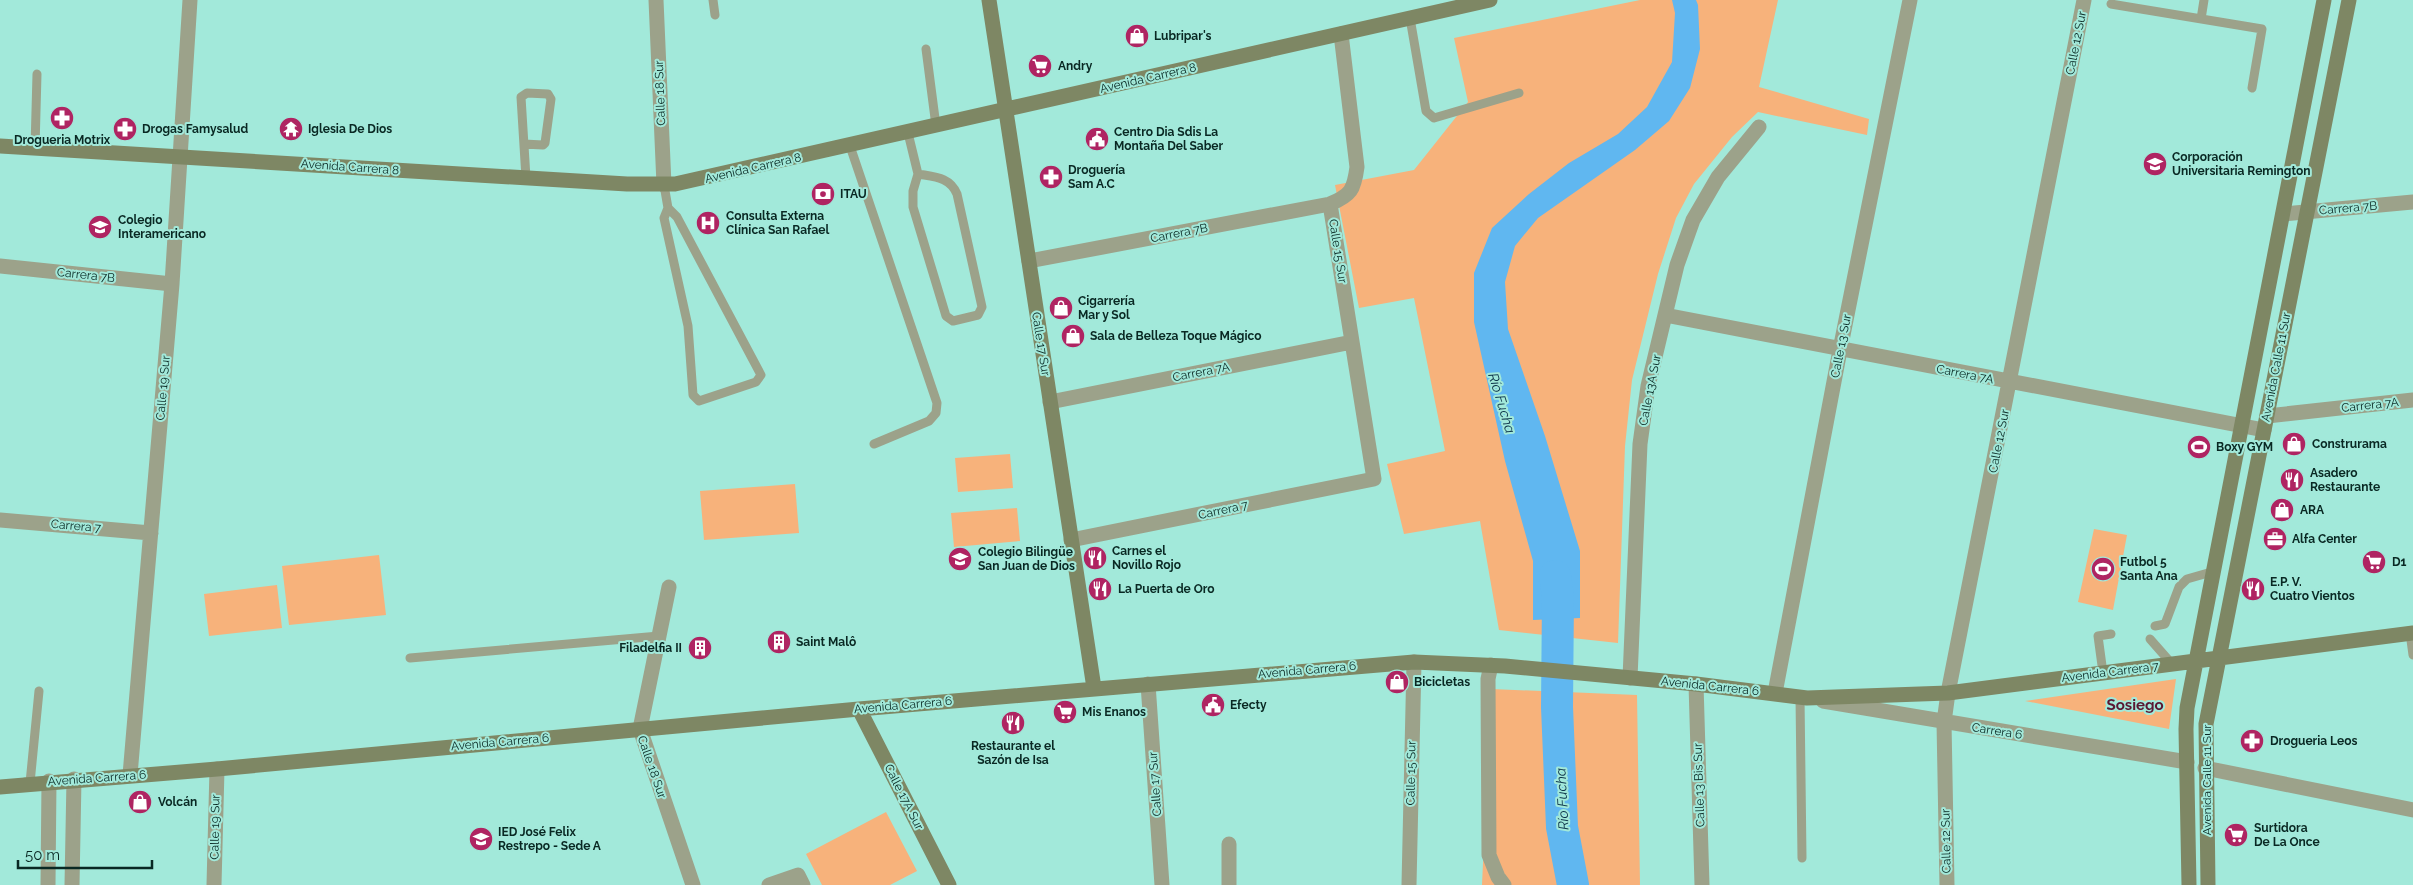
<svg xmlns="http://www.w3.org/2000/svg" width="2413" height="885" viewBox="0 0 2413 885" font-family="Raleway,sans-serif">
<style>
.green{fill:#f7b27b}
.water{fill:#60b7f0}
.lines{fill:none;stroke-linecap:round;stroke-linejoin:round}
.river{stroke:#60b7f0;stroke-width:32}
.lane{stroke:#9ca28a;stroke-width:9}
.street{stroke:#9ca28a;stroke-width:15}
.secondary{stroke:#7e8764;stroke-width:15}
.labels{text-anchor:middle;dominant-baseline:central;stroke-width:4;stroke-linejoin:round;paint-order:stroke}
.poi-label{font-size:12px;font-weight:bold;fill:#092823;stroke:#a2e9da;text-anchor:start}
.street-label{font-size:12px;fill:#092823;stroke:#a2e9da}
.water-label{font-size:14px;font-style:italic;fill:#0b3148;stroke:#a2e9da}
.quarter-label{font-size:15px;font-weight:bold;fill:#5a1732;stroke:#a2e9da}
</style>
<rect width="100%" height="100%" fill="#a2e9da"/>
<!-- green -->
<path class="green" d="M 1640,0 L 1778,0 L 1759,87 L 1869,119 L 1867,135 L 1758,112 L 1732,137 L 1694,184 L 1676,218 L 1658,274 L 1632,380 L 1625,446 L 1618,643 L 1499,630 L 1480,521 L 1404,534 L 1387,464 L 1445,451 L 1414,298 L 1359,308 L 1335,185 L 1414,170 L 1468,102 L 1454,38 Z
M 1010,454 L 1013,488 L 958,492 L 955,458 Z
M 795,484 L 799,533 L 704,540 L 700,491 Z
M 1017,508 L 1020,541 L 954,547 L 951,513 Z
M 2094,529 L 2127,535 L 2113,610 L 2078,602 Z
M 379,555 L 386,615 L 289,625 L 282,566 Z
M 277,585 L 282,628 L 209,636 L 204,594 Z
M 2176,679 L 2169,729 L 2025,701 Z
M 1491,689 L 1637,695 L 1640,885 L 1482,885 Z
M 886,812 L 917,871 L 890,885 L 822,885 L 806,854 Z"/>
<!-- water -->
<path class="water" d="M 1672,0 L 1696,0 L 1698,5 L 1700,49 L 1690,88 L 1669,121 L 1635,150 L 1538,218 L 1515,246 L 1505,282 L 1508,329 L 1545,436 L 1580,551 L 1580,618 L 1533,620 L 1533,561 L 1505,461 L 1474,322 L 1474,273 L 1492,228 L 1529,194 L 1569,163 L 1618,134 L 1647,107 L 1672,62 L 1675,13 Z"/>
<g class="lines">
<!-- river -->
<path class="river" d="M 1555,576 L 1558,596 L 1557,707 L 1562,827 L 1573,885"/>
<!-- lane -->
<path class="lane" d="M 713,0 L 715,15
M 2111,4 L 2262,29 L 2252,88
M 1410,18 L 1426,111 L 1434,118 L 1519,93
M 2201,19 L 2204,0
M 926,49 L 936,126
M 908,133 L 918,174 L 913,191 L 913,207 L 946,316 L 953,321 L 978,315 L 982,307 L 957,194 C 950,177 935,177 918,174
M 524,144 L 543,145 L 545,143 L 551,99 L 548,94 L 527,93 L 521,97 L 526,178
M 850,146 L 937,403 L 936,413 L 929,421 L 874,444
M 35,148 L 37,74
M 664,185 L 668,208 L 664,218 L 688,326 L 693,395 L 699,401 L 756,382 L 761,375 L 677,217 L 668,208
M 2155,626 L 2165,624 L 2179,587 L 2187,579 L 2215,571
M 2410,633 L 2413,655
M 2150,639 L 2172,664
M 410,658 L 659,636
M 2103,673 L 2098,636 L 2111,634
M 1800,697 L 1802,858
M 25,782 L 30,783 L 39,691"/>
<!-- street -->
<path class="street" d="M 656,0 L 664,185
M 2283,214 L 2413,202
M 1029,261 L 1330,204 C 1351,195 1354,190 1357,167 L 1341,34
M 0,266 L 172,284
M 1665,315 L 2264,430
M 1050,402 L 1352,342
M 2267,416 L 2413,400
M 0,520 L 151,533
M 1071,540 L 1374,479 L 1330,204
M 669,587 L 640,729 L 693,885
M 1491,665 L 1488,679 L 1489,855 L 1498,877 L 1504,885
M 1630,678 L 1640,444 L 1648,386 L 1677,265 L 1693,220 L 1718,177 L 1759,127
M 1148,684 L 1162,885
M 1696,684 L 1702,885
M 1775,693 L 1840,350 L 1910,0
M 1823,701 L 2187,762
M 2205,768 L 2413,810
M 130,775 L 172,284 L 190,0
M 1229,844 L 1229,885
M 48,885 L 49,781
M 72,885 L 74,779
M 214,885 L 217,769
M 769,885 L 798,875 L 803,885
M 1409,885 L 1414,662
M 1947,885 L 1944,722 L 1948,693 L 2084,0"/>
<!-- secondary -->
<path class="secondary" d="M 989,0 L 1094,688
M 0,146 L 627,184 L 675,184 L 1490,0
M 859,709 L 949,885
M 0,787 L 217,769 L 859,709 L 1414,662 L 1505,666 L 1696,684 L 1807,698 L 1948,693 L 2413,633
M 2189,885 L 2186,729 L 2187,708 L 2324,0
M 2208,885 L 2206,724 L 2349,0"/>
</g>
<!-- icons -->
<defs>
<g id="shop-disc" transform="scale(1.25)"><circle r="9.5" fill="#af2462" stroke="#a2e9da"/><path d="M-5-2.5h2.3a2.7 3.5 0 0 1 5.4 0H5L5.5 6h-11ZM-1.5-2.5h3a1.5 2.3 0 0 0-3 0Z" fill="#fff"/></g>
<g id="supermarket-disc" transform="scale(1.25)"><circle r="9.5" fill="#af2462" stroke="#a2e9da"/><path d="M-6-5.5h2.5l.6 2H6L4.5 2H-2.5L-4.4-4H-6ZM-1.5 3.2a1.3 1.3 0 1 0 .1 0ZM3 3.2a1.3 1.3 0 1 0 .1 0Z" fill="#fff"/></g>
<g id="pharmacy-disc" transform="scale(1.25)"><circle r="9.5" fill="#af2462" stroke="#a2e9da"/><path d="M-2-6h4v4h4v4h-4v4h-4v-4h-4v-4h4Z" fill="#fff"/></g>
<g id="temple-disc" transform="scale(1.25)"><circle r="9.5" fill="#af2462" stroke="#a2e9da"/><path d="M0-6L5-2H3V0L6.5 2.5H4V6H1.5V3h-3V6H-4V2.5H-6.5L-3 0V-2H-5Z" fill="#fff"/></g>
<g id="civic-disc" transform="scale(1.25)"><circle r="9.5" fill="#af2462" stroke="#a2e9da"/><path d="M-.6-6.5H3V-4.5H.6V-3L4-1V1h2V6H-6V1h2V-1L-.6-3ZM-1.2 2.5V6h2.4V2.5Z" fill="#fff"/></g>
<g id="university-disc" transform="scale(1.25)"><circle r="9.5" fill="#af2462" stroke="#a2e9da"/><path d="M0-5L7-2L0 1L-7-2ZM-4 1L0 2.5L4 1V4Q0 6-4 4Z" fill="#fff"/></g>
<g id="bank-disc" transform="scale(1.25)"><circle r="9.5" fill="#af2462" stroke="#a2e9da"/><path d="M-6-4H6V4H-6ZM0-2.3a2.3 2.3 0 1 0 0 4.6a2.3 2.3 0 1 0 0-4.6Z" fill="#fff"/></g>
<g id="hospital-disc" transform="scale(1.25)"><circle r="9.5" fill="#af2462" stroke="#a2e9da"/><path d="M-5-5h3v3.5h4V-5h3V5h-3V1.5h-4V5h-3Z" fill="#fff"/></g>
<g id="school-disc" transform="scale(1.25)"><circle r="9.5" fill="#af2462" stroke="#a2e9da"/><path d="M0-5L7-2L0 1L-7-2ZM-4 1L0 2.5L4 1V4Q0 6-4 4Z" fill="#fff"/></g>
<g id="stadium-disc" transform="scale(1.25)"><circle r="9.5" fill="#af2462" stroke="#a2e9da"/><path d="M0-5a6.5 5 0 1 0 0 10a6.5 5 0 1 0 0-10ZM-3.5-1.8h7v3.6h-7Z" fill="#fff"/></g>
<g id="restaurant-disc" transform="scale(1.25)"><circle r="9.5" fill="#af2462" stroke="#a2e9da"/><path d="M-5-6h1v4h1v-4h1v4h1v-4h1v5L-1.5 .5V6h-2V.5L-5-1ZM5-6V6H3V1.5H1.5Q1.5-4 5-6Z" fill="#fff"/></g>
<g id="office-disc" transform="scale(1.25)"><circle r="9.5" fill="#af2462" stroke="#a2e9da"/><path d="M-6-3h4V-5.5h4V-3h4V5H-6ZM-1-4.5V-3h2v-1.5ZM-6 0V1H6V0Z" fill="#fff"/></g>
<g id="building-disc" transform="scale(1.25)"><circle r="9.5" fill="#af2462" stroke="#a2e9da"/><path d="M-4-6H4V6H1V3H-1V6H-4ZM-2.5-4.3h1.7v1.8h-1.7ZM.8-4.3h1.7v1.8H.8ZM-2.5-1h1.7V.8h-1.7ZM.8-1h1.7V.8H.8Z" fill="#fff"/></g>
</defs>
<g fill-rule="evenodd">
<use href="#shop-disc" x="1137" y="36"/>
<use href="#supermarket-disc" x="1040" y="66"/>
<use href="#pharmacy-disc" x="62" y="118"/>
<use href="#pharmacy-disc" x="125" y="129"/>
<use href="#temple-disc" x="291" y="129"/>
<use href="#civic-disc" x="1097" y="139"/>
<use href="#university-disc" x="2155" y="164"/>
<use href="#pharmacy-disc" x="1051" y="177"/>
<use href="#bank-disc" x="823" y="194"/>
<use href="#hospital-disc" x="708" y="223"/>
<use href="#school-disc" x="100" y="227"/>
<use href="#shop-disc" x="1061" y="308"/>
<use href="#shop-disc" x="1073" y="336"/>
<use href="#shop-disc" x="2294" y="444"/>
<use href="#stadium-disc" x="2199" y="447"/>
<use href="#restaurant-disc" x="2292" y="480"/>
<use href="#shop-disc" x="2282" y="510"/>
<use href="#office-disc" x="2275" y="539"/>
<use href="#restaurant-disc" x="1095" y="558"/>
<use href="#school-disc" x="960" y="559"/>
<use href="#supermarket-disc" x="2374" y="562"/>
<use href="#stadium-disc" x="2103" y="569"/>
<use href="#restaurant-disc" x="1100" y="589"/>
<use href="#restaurant-disc" x="2253" y="589"/>
<use href="#building-disc" x="779" y="642"/>
<use href="#building-disc" x="700" y="648"/>
<use href="#shop-disc" x="1397" y="682"/>
<use href="#civic-disc" x="1213" y="705"/>
<use href="#supermarket-disc" x="1065" y="712"/>
<use href="#restaurant-disc" x="1013" y="723"/>
<use href="#pharmacy-disc" x="2252" y="741"/>
<use href="#shop-disc" x="140" y="802"/>
<use href="#supermarket-disc" x="2236" y="835"/>
<use href="#school-disc" x="481" y="839"/>
</g>
<g class="labels">
<!-- poi labels -->
<g class="poi-label">
<text x="1154" y="36">Lubripar's</text>
<text x="1058" y="66">Andry</text>
<text x="142" y="129">Drogas Famysalud</text>
<text x="308" y="129">Iglesia De Dios</text>
<text x="1114" y="132">Centro Dia Sdis La<tspan x="1114" dy="14">Montaña Del Saber</tspan></text>
<text x="62" y="140" text-anchor="middle">Drogueria Motrix</text>
<text x="2172" y="157">Corporación<tspan x="2172" dy="14">Universitaria Remington</tspan></text>
<text x="1068" y="170">Droguería<tspan x="1068" dy="14">Sam A.C</tspan></text>
<text x="840" y="194">ITAU</text>
<text x="726" y="216">Consulta Externa<tspan x="726" dy="14">Clínica San Rafael</tspan></text>
<text x="118" y="220">Colegio<tspan x="118" dy="14">Interamericano</tspan></text>
<text x="1078" y="301">Cigarrería<tspan x="1078" dy="14">Mar y Sol</tspan></text>
<text x="1090" y="336">Sala de Belleza Toque Mágico</text>
<text x="2312" y="444">Construrama</text>
<text x="2216" y="447">Boxy GYM</text>
<text x="2310" y="473">Asadero<tspan x="2310" dy="14">Restaurante</tspan></text>
<text x="2300" y="510">ARA</text>
<text x="2292" y="539">Alfa Center</text>
<text x="1112" y="551">Carnes el<tspan x="1112" dy="14">Novillo Rojo</tspan></text>
<text x="978" y="552">Colegio Bilingüe<tspan x="978" dy="14">San Juan de Dios</tspan></text>
<text x="2120" y="562">Futbol 5<tspan x="2120" dy="14">Santa Ana</tspan></text>
<text x="2392" y="562">D1</text>
<text x="2270" y="582">E.P. V.<tspan x="2270" dy="14">Cuatro Vientos</tspan></text>
<text x="1118" y="589">La Puerta de Oro</text>
<text x="796" y="642">Saint Malô</text>
<text x="682" y="648" text-anchor="end">Filadelfia II</text>
<text x="1414" y="682">Bicicletas</text>
<text x="1230" y="705">Efecty</text>
<text x="1082" y="712">Mis Enanos</text>
<text x="2270" y="741">Drogueria Leos</text>
<text x="1013" y="746" text-anchor="middle">Restaurante el<tspan x="1013" dy="14">Sazón de Isa</tspan></text>
<text x="158" y="802">Volcán</text>
<text x="2254" y="828">Surtidora<tspan x="2254" dy="14">De La Once</tspan></text>
<text x="498" y="832">IED José Felix<tspan x="498" dy="14">Restrepo - Sede A</tspan></text>
</g>
<!-- street labels -->
<g class="street-label">
<text transform="translate(2076 43) rotate(-79)">Calle 12 Sur</text>
<text transform="translate(1148 78) rotate(-13)">Avenida Carrera 8</text>
<text transform="translate(660 93) rotate(-92)">Calle 18 Sur</text>
<text transform="translate(350 167) rotate(4)">Avenida Carrera 8</text>
<text transform="translate(753 168) rotate(-13)">Avenida Carrera 8</text>
<text transform="translate(2348 208) rotate(-5)">Carrera 7B</text>
<text transform="translate(1179 233) rotate(-11)">Carrera 7B</text>
<text transform="translate(1338 251) rotate(81)">Calle 15 Sur</text>
<text transform="translate(86 275) rotate(6)">Carrera 7B</text>
<text transform="translate(1041 344) rotate(81)">Calle 17 Sur</text>
<text transform="translate(1841 346) rotate(-79)">Calle 13 Sur</text>
<text transform="translate(2276 367) rotate(-79)">Avenida Calle 11 Sur</text>
<text transform="translate(1201 372) rotate(-11)">Carrera 7A</text>
<text transform="translate(1965 374) rotate(11)">Carrera 7A</text>
<text transform="translate(163 388) rotate(-85)">Calle 19 Sur</text>
<text transform="translate(1650 390) rotate(-79)">Calle 13A Sur</text>
<text transform="translate(2370 405) rotate(-6)">Carrera 7A</text>
<text transform="translate(1999 441) rotate(-79)">Calle 12 Sur</text>
<text transform="translate(1223 510) rotate(-12)">Carrera 7</text>
<text transform="translate(76 526) rotate(5)">Carrera 7</text>
<text transform="translate(1307 670) rotate(-5)">Avenida Carrera 6</text>
<text transform="translate(2110 672) rotate(-7)">Avenida Carrera 7</text>
<text transform="translate(1710 686) rotate(6)">Avenida Carrera 6</text>
<text transform="translate(903 705) rotate(-5)">Avenida Carrera 6</text>
<text transform="translate(1997 731) rotate(9)">Carrera 6</text>
<text transform="translate(500 742) rotate(-5)">Avenida Carrera 6</text>
<text transform="translate(652 767) rotate(71)">Calle 18 Sur</text>
<text transform="translate(1411 773) rotate(-89)">Calle 15 Sur</text>
<text transform="translate(97 778) rotate(-4)">Avenida Carrera 6</text>
<text transform="translate(2207 780) rotate(-90)">Avenida Calle 11 Sur</text>
<text transform="translate(1155 784) rotate(-94)">Calle 17 Sur</text>
<text transform="translate(1699 785) rotate(-92)">Calle 13 Bis Sur</text>
<text transform="translate(904 797) rotate(63)">Calle 17A Sur</text>
<text transform="translate(215 827) rotate(-89)">Calle 19 Sur</text>
<text transform="translate(1946 841) rotate(-91)">Calle 12 Sur</text>
</g>
<!-- water labels -->
<g class="water-label">
<text transform="translate(1502 403) rotate(73)">Río Fucha</text>
<text transform="translate(1562 799) rotate(-93)">Río Fucha</text>
</g>
<!-- quarter labels -->
<g class="quarter-label">
<text x="2135" y="705">Sosiego</text>
</g>
</g>
<!-- scale -->
<path d="M18 860v8h134v-8" fill="none" stroke="#092823" stroke-width="2.5"/>
<text x="25" y="860" font-size="15" fill="#092823" stroke="#a2e9da" stroke-width="4" paint-order="stroke">50 m</text>
</svg>
